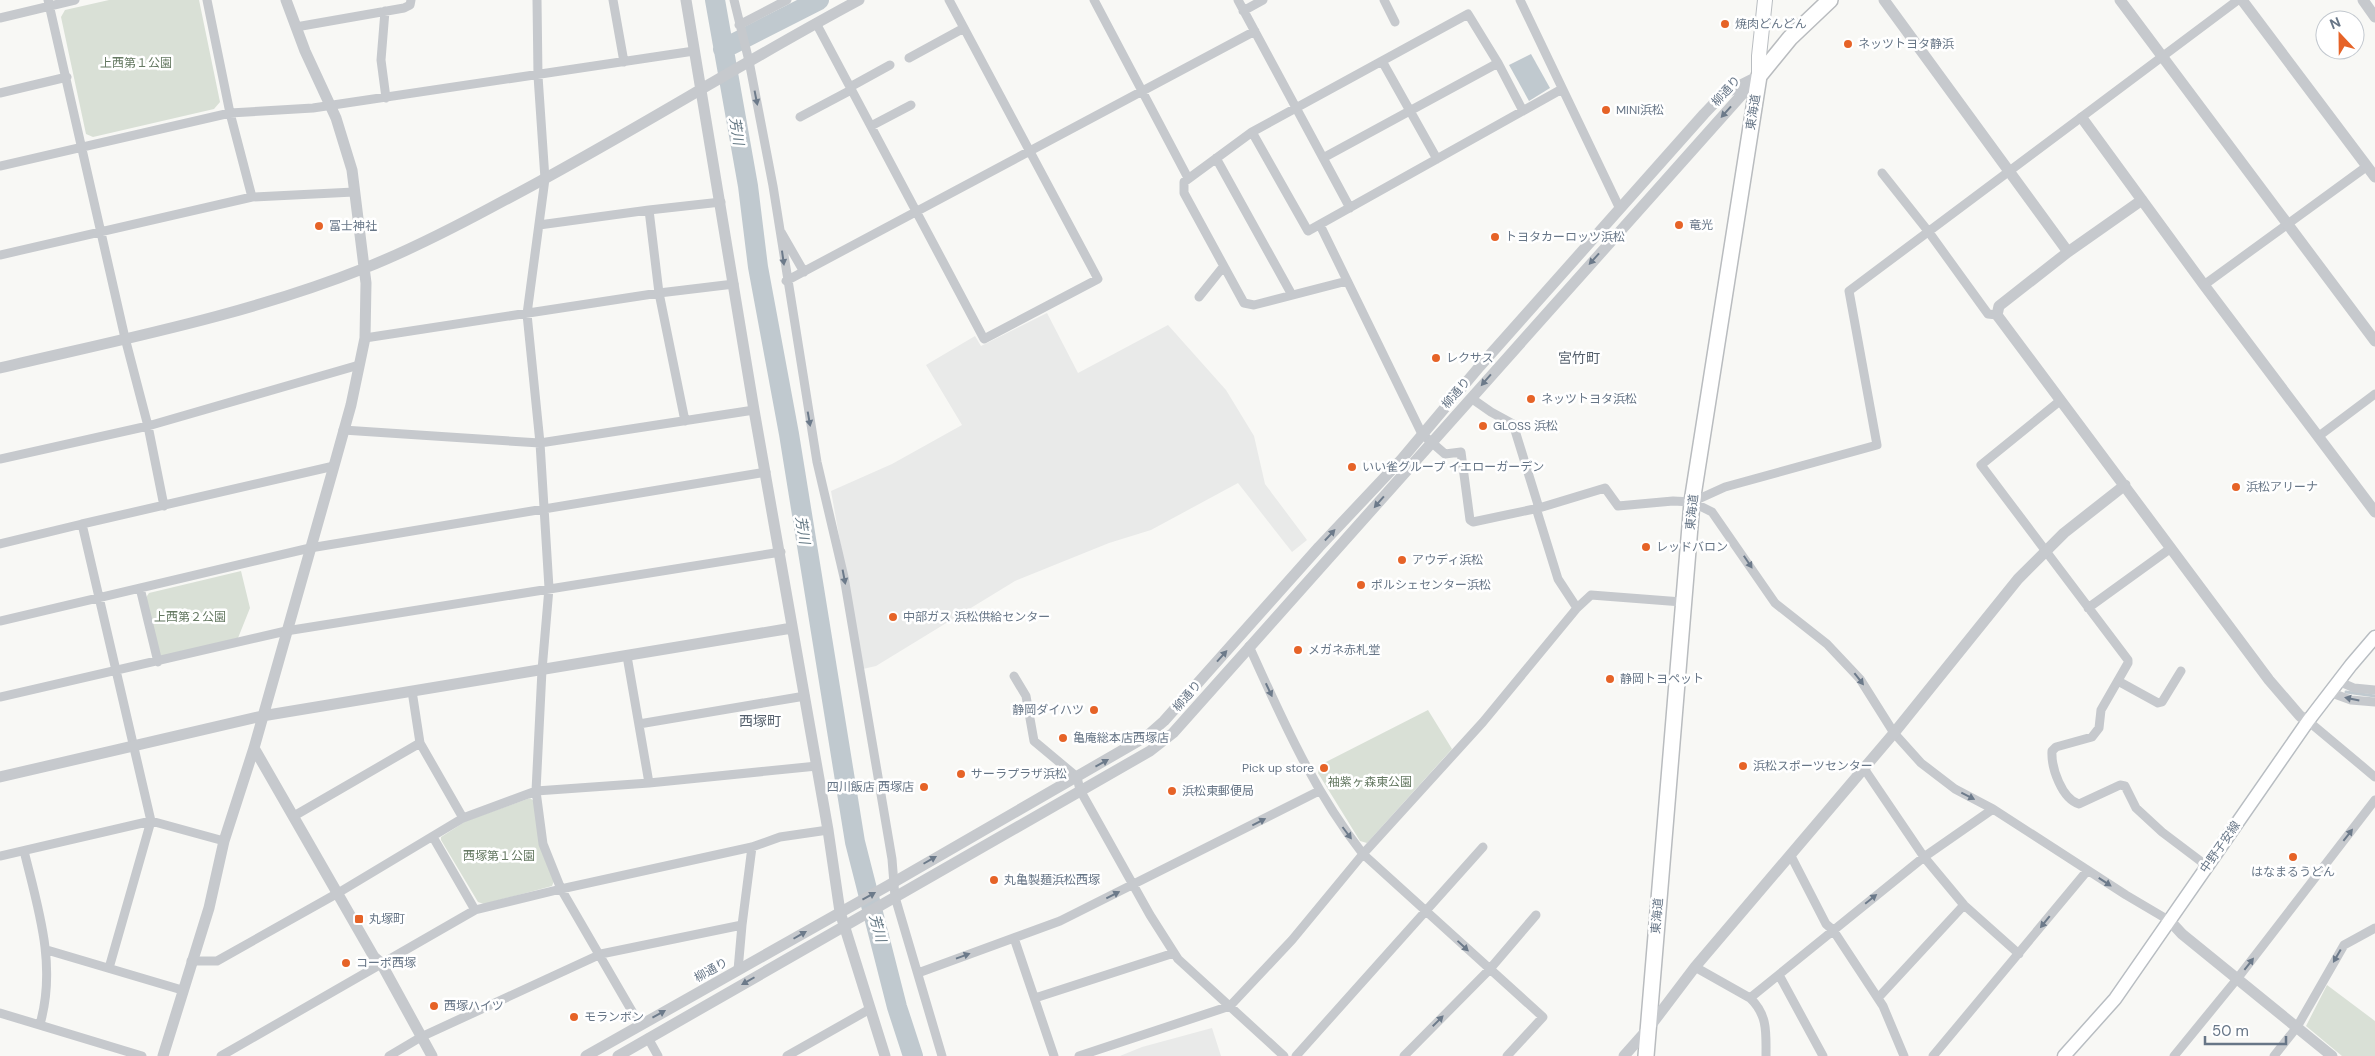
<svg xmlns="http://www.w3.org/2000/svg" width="2375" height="1056" viewBox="0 0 2375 1056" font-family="'DM Sans','Noto Sans JP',sans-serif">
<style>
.built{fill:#e9eae9}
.green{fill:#d9e0d6}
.water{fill:#c0c9cf}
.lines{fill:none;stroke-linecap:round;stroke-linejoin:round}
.stream{stroke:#c0c9cf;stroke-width:3}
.river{stroke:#c0c9cf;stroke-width:20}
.secondary-casing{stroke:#b8bdc2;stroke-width:15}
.primary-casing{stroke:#b9bdc1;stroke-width:16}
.trunk-casing{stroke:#b9bcbf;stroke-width:18}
.minor{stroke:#c6c9cd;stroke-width:9}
.tertiary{stroke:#c6c9cd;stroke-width:11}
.secondary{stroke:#fff;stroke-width:12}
.primary{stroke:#fff;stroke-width:14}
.trunk{stroke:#fff;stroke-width:15}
.oneway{fill:#6c7a8a}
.poi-dot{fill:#e66327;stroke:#fff;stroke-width:2}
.labels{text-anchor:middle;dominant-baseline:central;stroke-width:5;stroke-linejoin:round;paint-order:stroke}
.poi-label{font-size:12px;fill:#677687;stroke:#fff;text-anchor:start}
.park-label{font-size:12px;fill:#657962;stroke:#fff}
.street-label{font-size:12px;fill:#677687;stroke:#fff}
.water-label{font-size:14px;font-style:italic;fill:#637783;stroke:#fff}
.neighbourhood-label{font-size:14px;fill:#55606c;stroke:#fff}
</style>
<rect width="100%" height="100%" fill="#f8f8f5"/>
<!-- built -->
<path class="built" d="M 1047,313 L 1078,373 L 1168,325 L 1226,390 L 1254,436 L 1265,484 L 1307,540 L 1292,552 L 1238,483 L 1151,530 L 1109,543 L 1015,581 L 876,666 L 863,669 L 831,491 L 892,464 L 962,425 L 926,365 L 975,336 L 981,346 Z
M 1212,1028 L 1221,1056 L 1120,1056 L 1142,1047 Z"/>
<!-- green -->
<path class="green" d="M 109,0 L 199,0 L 220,102 L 214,109 L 93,137 L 86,134 L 61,17 L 65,10 Z
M 241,571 L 250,608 L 238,638 L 159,657 L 145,599 L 149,593 Z
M 1428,710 L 1452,749 L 1367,843 L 1360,841 L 1318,773 L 1320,765 Z
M 530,798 L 535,802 L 554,881 L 552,886 L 484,904 L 478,902 L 441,840 L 441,837 L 466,821 Z
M 2327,985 L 2375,1021 L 2375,1056 L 2342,1056 L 2306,1026 Z"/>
<!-- water -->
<path class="water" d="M 1531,54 L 1550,88 L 1529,101 L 1509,65 Z"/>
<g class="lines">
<!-- stream -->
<path class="stream" d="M 2346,692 L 2375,696"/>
<!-- river -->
<path class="river" d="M 715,0 L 748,186 L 758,267 L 789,434 L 855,842 L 897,1007 L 913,1056
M 723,49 L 819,0"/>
<!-- secondary casing -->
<g class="secondary-casing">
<path id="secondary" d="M 2064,1056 L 2115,999 L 2308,721 L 2351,665 L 2375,637"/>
</g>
<!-- primary casing -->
<g class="primary-casing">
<path id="primary" d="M 1759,76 L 1759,56 L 1765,0"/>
</g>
<!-- trunk casing -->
<g class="trunk-casing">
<path id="trunk" d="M 1646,1056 L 1692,502 L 1759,76 L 1790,38 L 1830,0"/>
</g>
<!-- minor -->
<path class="minor" d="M 48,0 L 125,338 L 148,426 L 164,506
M 207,0 L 230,113 L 252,197
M 537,0 L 538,76 L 545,179 L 527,314 L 540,443 L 549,588 L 542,670 L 536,791 L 543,844 L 561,889 L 640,1025
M 613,0 L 624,62
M 734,0 L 749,61 L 773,186 L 817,462 L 844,577 L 892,859 L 895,897 L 942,1056
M 1094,0 L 1188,178
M 1238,0 L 1350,208
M 1384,0 L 1395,22
M 1520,0 L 1620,209
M 385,11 L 381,60 L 386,98
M 1243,11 L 1263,0
M 0,18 L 75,0
M 816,23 L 984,339 L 1098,279 L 949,0
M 739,25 L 787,0
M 296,27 L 404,8 L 410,5 L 411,0
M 909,58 L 964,28
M 1382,61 L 1437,159
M 850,87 L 890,65
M 0,93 L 67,77
M 800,117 L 851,90
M 871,126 L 911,105
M 1252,132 L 1308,231 L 1562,89
M 1216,158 L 1292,295
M 1323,158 L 1498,63
M 0,166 L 230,113 L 313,108 L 694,51
M 1882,173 L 1928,231 L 1988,314 L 1997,315
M 539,225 L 649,210
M 1320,225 L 1422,434 L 1445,454 L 1461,452 L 1470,520 L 1473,522 L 1539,508 L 1605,488 L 1618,506 L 1673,501 L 1692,502 L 1712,512 L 1775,603 L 1827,644 L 1860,679 L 1894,733 L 1921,763 L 1955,789 L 1993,809 L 2126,895 L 2170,921
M 781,232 L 804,272
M 0,255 L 252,197 L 354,192
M 786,281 L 1255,31
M 1347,281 L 1254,305 L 1244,303 L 1184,193 L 1184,182 L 1252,132 L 1468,14 L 1498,63 L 1523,111
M 2204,285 L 2366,167
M 1199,297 L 1223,267
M 365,338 L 659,293 L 734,284
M 1471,398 L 1491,412 L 1513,424 L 1539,508
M 2061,400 L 1981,465 L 2128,660 L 2128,663 L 2101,710 L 2099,728 L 2092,737 L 2056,747 L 2052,751 C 2051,768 2062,799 2079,804 L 2120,785 L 2125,786 L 2136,808 L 2162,832 L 2207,866
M 685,421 L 659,293 L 649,210 L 721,202
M 343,430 L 540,443 L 754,410
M 2319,436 L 2375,394
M 0,459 L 148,426 L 359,365
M 1692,502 L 1725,487 L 1877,445 L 1849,291 L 2238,0
M 1536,508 L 1558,579 L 1577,608
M 82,524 L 334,466
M 0,544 L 82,524 L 151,821 L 109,968
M 140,588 L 158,662
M 2088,608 L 2171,548
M 0,621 L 310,548 L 766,472
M 1249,646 C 1282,719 1313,790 1363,854 L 1543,1017 L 1507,1056
M 627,656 L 649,783
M 1014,676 L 1026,696 L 1034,741 L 1077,777 L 1080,790 L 1150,915 L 1178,959 L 1284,1056
M 2118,681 L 2158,703 L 2162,702 L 2181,671
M 2338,681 L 2354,688 L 2375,690
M 412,691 L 420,743 L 463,818
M 2329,692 L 2351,700 L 2375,702
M 0,697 L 286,631 L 781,552
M 2308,721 L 2375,777
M 639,724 L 805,696
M 1863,767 L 1924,857 L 1964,905 L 2019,954
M 294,816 L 420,743
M 433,837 L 475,910
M 24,851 C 38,908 57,965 40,1024
M 0,856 L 151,821 L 224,841
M 1791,856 L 1826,924 L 1833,930 L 1883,1006 L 1904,1056
M 742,925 L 752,847
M 1014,938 L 1054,1056
M 47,950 L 182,990
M 191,961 L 217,961 L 338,893 L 463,818 L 536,791 L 649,783 L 817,766
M 1695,967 L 1750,998 L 1924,857 L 1993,809
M 918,973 L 1060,921 L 1319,791
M 1779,975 L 1823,1056
M 1035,998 L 1174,953
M 1750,998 C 1768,1015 1766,1033 1766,1056
M 1878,998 L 1964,905
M 0,1013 L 142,1056
M 648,1038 L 658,1056
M 221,1056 L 475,910 L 561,889 L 752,847 L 780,837 L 828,830
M 389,1056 L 421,1037 L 601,954 L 742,925 L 738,970
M 787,1056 L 870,1009
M 1079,1056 L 1230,1006 L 1292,940 L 1363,854 L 1483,722 L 1577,608 L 1591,595 L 1682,602
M 1296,1056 L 1483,847
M 1404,1056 L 1489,970 L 1536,915
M 1933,1056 L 2087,871
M 2174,1056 L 2237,979 L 2375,800
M 2274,1056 L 2297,1027 L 2344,945 L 2375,928"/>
<!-- tertiary -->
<path class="tertiary" d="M 686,0 L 754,410 L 828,830 L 840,912 L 885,1056
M 1884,0 L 2068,252
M 2120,0 L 2375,341
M 2242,0 L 2375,177
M 2363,0 L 2375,17
M 2082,118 L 2204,285 L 2375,512
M 2142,200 L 2068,252 L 1999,306 L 1997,315 L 2269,680 L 2300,716 L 2308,721
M 0,368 C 123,339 247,315 365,268 C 413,249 459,225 505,200 C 625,137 739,64 859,0
M 254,748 L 374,957 L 381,963 L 432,1056
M 0,777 L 262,716 L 792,628
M 2170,921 L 2182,934 L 2332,1056
M 163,1056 L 209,908 L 224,841 L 254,748 L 334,466 L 351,405 L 365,338 L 366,283 L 352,170 L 336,118 L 305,51 L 286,0
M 586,1056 L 889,885 L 1147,736 L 1164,721 L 1319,547 L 1401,460 L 1480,366 L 1704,114 L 1723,94 L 1759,76
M 618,1056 L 1150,751 L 1173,733 L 1754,81
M 1624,1056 L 1648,1029 L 1695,967 L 1894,733 L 2018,579 L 2064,533 L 2125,485"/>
<!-- secondary -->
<use href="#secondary" class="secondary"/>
<!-- primary -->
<use href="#primary" class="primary"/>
<!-- trunk -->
<use href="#trunk" class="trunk"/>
</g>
<!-- one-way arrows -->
<defs><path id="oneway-solid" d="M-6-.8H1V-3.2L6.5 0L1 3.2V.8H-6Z" transform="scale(1.25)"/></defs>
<g class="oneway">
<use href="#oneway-solid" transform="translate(756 98) rotate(79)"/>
<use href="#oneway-solid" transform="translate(1726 112) rotate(132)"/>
<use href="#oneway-solid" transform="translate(783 258) rotate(82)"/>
<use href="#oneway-solid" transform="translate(1594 259) rotate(132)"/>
<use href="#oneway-solid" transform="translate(1486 380) rotate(131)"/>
<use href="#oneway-solid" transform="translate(809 419) rotate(80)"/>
<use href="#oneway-solid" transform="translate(1379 502) rotate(131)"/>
<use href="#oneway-solid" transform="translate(1330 535) rotate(-47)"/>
<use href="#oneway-solid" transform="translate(1748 562) rotate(56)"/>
<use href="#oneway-solid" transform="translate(844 577) rotate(79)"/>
<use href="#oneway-solid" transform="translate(1222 656) rotate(-48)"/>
<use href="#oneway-solid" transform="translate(1859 679) rotate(52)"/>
<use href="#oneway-solid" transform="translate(1269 690) rotate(65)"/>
<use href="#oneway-solid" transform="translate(2352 699) rotate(-168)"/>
<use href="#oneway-solid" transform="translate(1102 763) rotate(-29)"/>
<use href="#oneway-solid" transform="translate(1968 796) rotate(27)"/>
<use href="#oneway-solid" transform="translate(1259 822) rotate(-27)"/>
<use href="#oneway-solid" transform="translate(1347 833) rotate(53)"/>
<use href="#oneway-solid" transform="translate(2348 835) rotate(-52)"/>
<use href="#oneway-solid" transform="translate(930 860) rotate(-30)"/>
<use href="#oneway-solid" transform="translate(2105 882) rotate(33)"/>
<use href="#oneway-solid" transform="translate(1113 895) rotate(-27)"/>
<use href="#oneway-solid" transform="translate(869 896) rotate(-29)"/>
<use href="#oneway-solid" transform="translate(1871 899) rotate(-39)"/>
<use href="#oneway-solid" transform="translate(2045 922) rotate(129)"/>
<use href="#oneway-solid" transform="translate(800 935) rotate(-30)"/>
<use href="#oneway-solid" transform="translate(1463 946) rotate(43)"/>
<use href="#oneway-solid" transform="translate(963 956) rotate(-20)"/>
<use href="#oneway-solid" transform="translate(2337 956) rotate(120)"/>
<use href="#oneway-solid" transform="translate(2249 964) rotate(-52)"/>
<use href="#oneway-solid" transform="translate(748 981) rotate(150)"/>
<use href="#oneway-solid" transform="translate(659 1014) rotate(-29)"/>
<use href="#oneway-solid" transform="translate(1438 1021) rotate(-45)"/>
</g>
<!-- markers -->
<g class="poi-dot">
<circle cx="1725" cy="24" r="5"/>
<circle cx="1848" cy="44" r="5"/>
<circle cx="1606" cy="110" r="5"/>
<circle cx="1679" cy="225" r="5"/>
<circle cx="319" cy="226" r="5"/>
<circle cx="1495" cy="237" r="5"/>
<circle cx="1436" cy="358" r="5"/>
<circle cx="1531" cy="399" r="5"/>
<circle cx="1483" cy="426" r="5"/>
<circle cx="1352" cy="467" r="5"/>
<circle cx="2236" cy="487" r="5"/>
<circle cx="1646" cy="547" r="5"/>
<circle cx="1402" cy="560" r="5"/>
<circle cx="1361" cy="585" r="5"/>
<circle cx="893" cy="617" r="5"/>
<circle cx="1298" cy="650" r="5"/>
<circle cx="1610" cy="679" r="5"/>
<circle cx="1094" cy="710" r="5"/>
<circle cx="1063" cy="738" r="5"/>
<circle cx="1743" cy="766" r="5"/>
<circle cx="1324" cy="768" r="5"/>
<circle cx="961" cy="774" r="5"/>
<circle cx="924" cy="787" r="5"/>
<circle cx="1172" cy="791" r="5"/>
<circle cx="2293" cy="857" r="5"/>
<circle cx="994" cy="880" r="5"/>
<rect x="354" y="914" width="10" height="10" rx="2.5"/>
<circle cx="346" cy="963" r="5"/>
<circle cx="434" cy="1006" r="5"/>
<circle cx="574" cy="1017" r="5"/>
</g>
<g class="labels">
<!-- poi labels -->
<g class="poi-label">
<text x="1735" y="24">焼肉どんどん</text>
<text x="1858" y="44">ネッツトヨタ静浜</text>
<text x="1616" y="110">MINI浜松</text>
<text x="1689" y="225">竜光</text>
<text x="329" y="226">冨士神社</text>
<text x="1505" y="237">トヨタカーロッツ浜松</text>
<text x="1446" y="358">レクサス</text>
<text x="1541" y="399">ネッツトヨタ浜松</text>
<text x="1493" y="426">GLOSS 浜松</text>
<text x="1362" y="467">いい雀グループ イエローガーデン</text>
<text x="2246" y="487">浜松アリーナ</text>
<text x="1656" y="547">レッドバロン</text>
<text x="1412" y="560">アウディ浜松</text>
<text x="1371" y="585">ポルシェセンター浜松</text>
<text x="903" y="617">中部ガス 浜松供給センター</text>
<text x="1308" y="650">メガネ赤札堂</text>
<text x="1620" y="679">静岡トヨペット</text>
<text x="1084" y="710" text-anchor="end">静岡ダイハツ</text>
<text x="1073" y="738">亀庵総本店西塚店</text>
<text x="1753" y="766">浜松スポーツセンター</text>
<text x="1314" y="768" text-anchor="end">Pick up store</text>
<text x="971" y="774">サーラプラザ浜松</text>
<text x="914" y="787" text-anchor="end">四川飯店 西塚店</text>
<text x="1182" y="791">浜松東郵便局</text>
<text x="2293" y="872" text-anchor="middle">はなまるうどん</text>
<text x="1004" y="880">丸亀製麺浜松西塚</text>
<text x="369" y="919">丸塚町</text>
<text x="356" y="963">コーポ西塚</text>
<text x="444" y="1006">西塚ハイツ</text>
<text x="584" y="1017">モランボン</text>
</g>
<!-- park labels -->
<g class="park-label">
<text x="136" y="63">上西第１公園</text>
<text x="190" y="617">上西第２公園</text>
<text x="1370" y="782">袖紫ヶ森東公園</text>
<text x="499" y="856">西塚第１公園</text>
</g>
<!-- street labels -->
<g class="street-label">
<text transform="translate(1726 91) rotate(-48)">柳通り</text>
<text transform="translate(1753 112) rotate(-81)">東海道</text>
<text transform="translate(1456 393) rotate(-49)">柳通り</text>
<text transform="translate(1692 512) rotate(-84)">東海道</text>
<text transform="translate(1187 696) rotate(-49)">柳通り</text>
<text transform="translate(2220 847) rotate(-55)">中野子安線</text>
<text transform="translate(1657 916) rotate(-85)">東海道</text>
<text transform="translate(711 970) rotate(-29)">柳通り</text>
</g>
<!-- water labels -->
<g class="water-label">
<text transform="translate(737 131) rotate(81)">芳川</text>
<text transform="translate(803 530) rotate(81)">芳川</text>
<text transform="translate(878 928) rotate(75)">芳川</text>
</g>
<!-- neighbourhood labels -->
<g class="neighbourhood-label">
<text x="1579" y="358">宮竹町</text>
<text x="760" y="721">西塚町</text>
</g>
</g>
<!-- north arrow -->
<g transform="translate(2340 35) rotate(338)"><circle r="24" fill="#ffffff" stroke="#c2c8cf"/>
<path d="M0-4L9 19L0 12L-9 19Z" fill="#e66327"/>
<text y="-8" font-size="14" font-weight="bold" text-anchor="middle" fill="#677687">N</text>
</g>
<!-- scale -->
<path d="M2205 1036v8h81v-8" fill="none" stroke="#677687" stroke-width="2.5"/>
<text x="2212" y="1036" font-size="15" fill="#677687" stroke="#ffffff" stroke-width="4" paint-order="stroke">50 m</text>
</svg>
